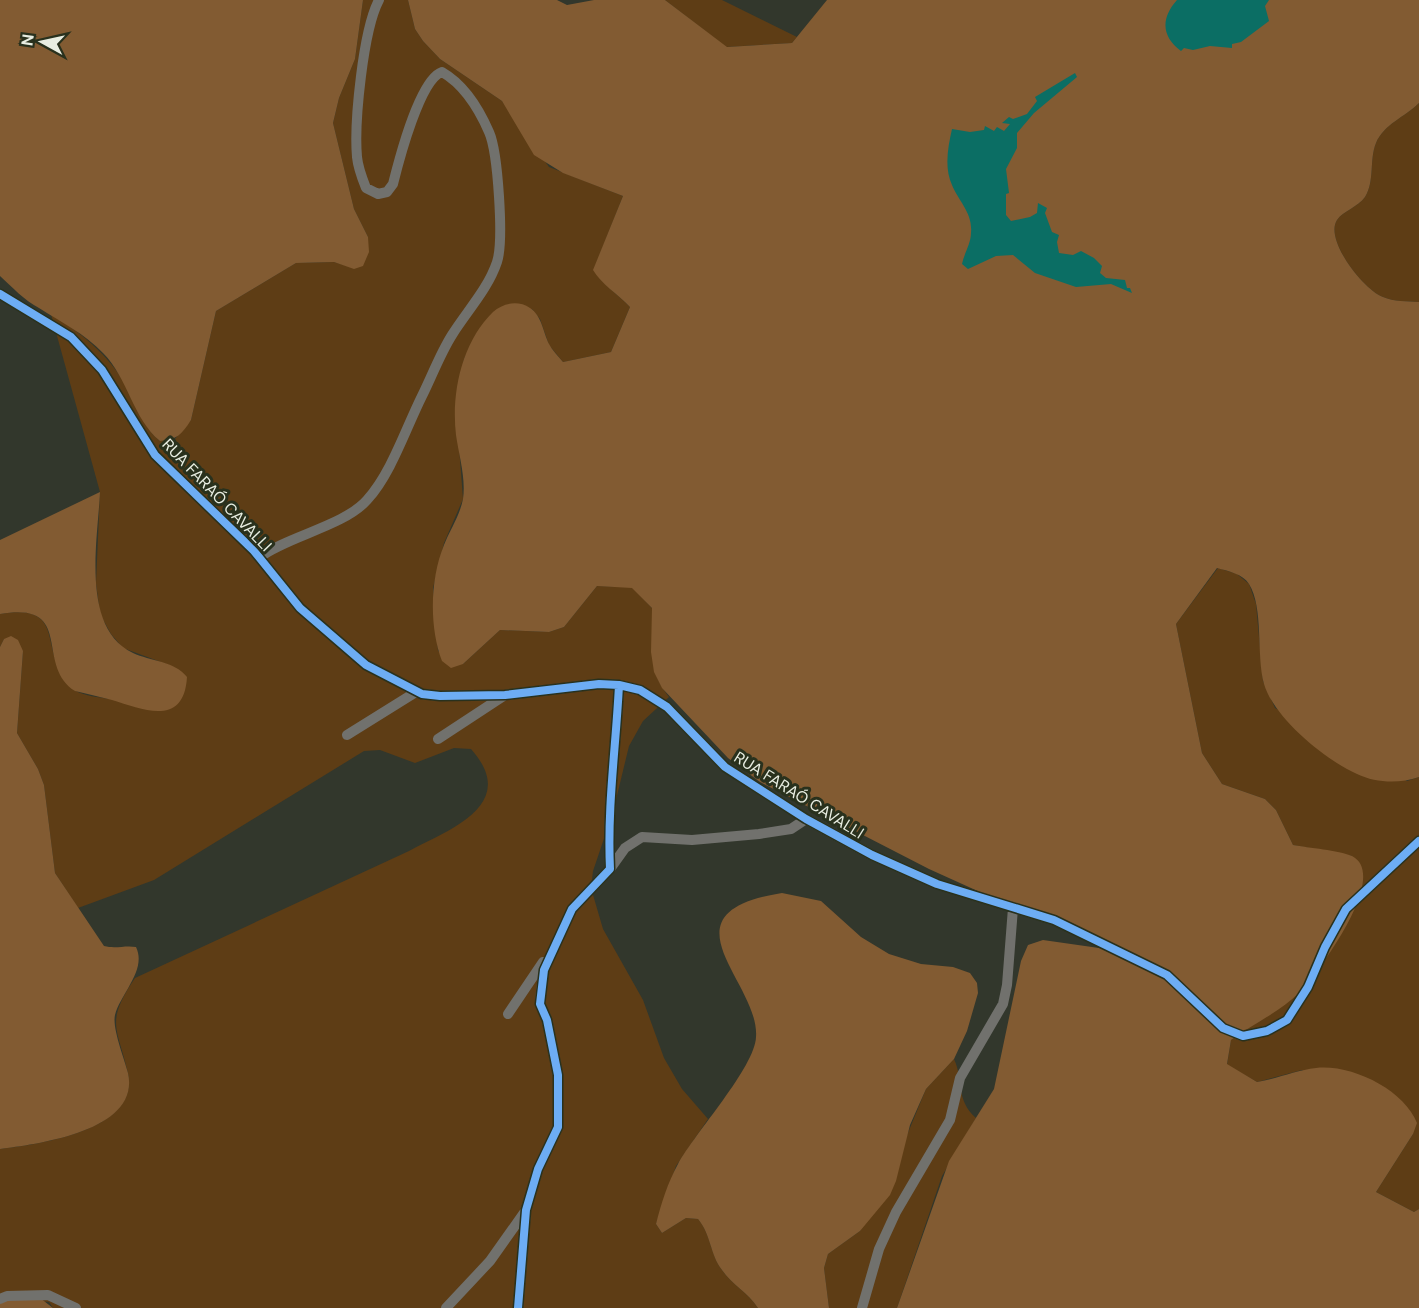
<svg xmlns="http://www.w3.org/2000/svg" width="1419" height="1308" viewBox="0 0 1419 1308" font-family="'DM Sans',sans-serif">
<style>
.green{fill:#5e3d15}
.forest{fill:#825b32}
.water{fill:#0b6e64}
.lines{fill:none;stroke-linecap:round;stroke-linejoin:round}
.minor{stroke:#71716d;stroke-width:10}
.cycleway-casing{stroke:#29311d;stroke-width:11}
.cycleway{stroke:#6dadf4;stroke-width:8}
.labels{text-anchor:middle;dominant-baseline:central;stroke-width:6;stroke-linejoin:round;paint-order:stroke}
.street-label{font-size:16px;fill:#e9eee2;stroke:#29311d}
</style>
<rect width="100%" height="100%" fill="#32372c"/>
<!-- green -->
<path class="green" d="M 363,0 L 408,0 L 415,29 L 423,41 L 440,59 L 502,101 L 549,167 L 623,196 L 594,269 C 601,284 618,294 630,307 L 611,352 L 563,362 L 549,345 L 540,319 L 532,309 L 476,334 L 464,359 L 456,407 L 463,499 L 444,543 L 433,588 L 438,651 L 463,664 L 500,630 L 549,632 L 564,627 L 597,586 L 632,587 L 652,608 C 655,643 645,667 669,697 L 643,721 L 629,746 L 613,812 L 593,871 L 591,888 L 603,929 L 643,1000 L 664,1058 L 682,1089 L 708,1119 L 676,1166 L 656,1224 L 662,1233 L 686,1218 L 698,1219 C 711,1234 710,1254 722,1270 C 732,1285 748,1292 758,1308 L 53,1308 L 49,1302 L 0,1300 L 0,1149 C 38,1144 140,1131 128,1073 C 117,1026 105,1023 135,978 L 409,851 C 451,829 520,804 471,749 L 454,748 L 415,763 L 380,750 L 364,751 L 154,880 L 78,908 L 55,873 L 44,785 L 38,769 L 17,733 L 23,651 L 4,639 L 0,647 L 0,614 C 67,603 39,649 67,681 C 69,684 73,690 76,691 C 85,696 99,697 108,699 L 169,665 L 123,648 L 111,634 L 100,614 L 96,583 L 100,492 L 51,314 C 87,337 111,357 132,395 C 141,412 144,428 160,441 L 174,440 L 191,420 L 216,311 L 296,263 L 334,262 L 354,268 L 368,237 L 354,209 L 333,123 L 339,98 L 355,59 Z
M 665,0 L 722,0 L 797,37 L 792,43 L 726,47 Z
M 1419,103 L 1419,302 C 1407,301 1394,302 1383,297 C 1364,290 1324,240 1337,220 C 1343,211 1358,207 1365,197 C 1375,181 1369,160 1376,143 C 1384,124 1405,117 1419,103 Z
M 1218,568 L 1237,574 L 1249,584 L 1256,604 L 1263,681 L 1275,708 L 1407,781 L 1419,777 L 1419,1209 L 1414,1212 L 1376,1192 L 1413,1134 L 1302,1070 L 1257,1082 L 1227,1065 L 1231,1040 L 1244,1030 L 1352,856 L 1293,845 L 1276,810 L 1265,799 L 1222,784 L 1202,753 L 1176,624 Z
M 954,1059 C 964,1081 955,1099 976,1118 L 942,1176 L 897,1308 L 829,1308 L 824,1268 L 828,1254 L 860,1231 L 905,1140 L 926,1089 Z"/>
<!-- forest -->
<path class="forest" d="M 0,0 L 363,0 L 355,59 L 339,98 L 333,123 L 354,209 L 368,237 L 369,252 L 363,266 L 354,269 L 334,262 L 296,263 L 216,311 L 191,420 C 182,434 177,440 160,441 C 133,419 128,378 103,353 C 85,334 61,322 39,308 C 24,300 12,287 0,276 Z
M 408,0 L 557,0 L 567,5 L 594,0 L 665,0 L 727,47 L 792,43 L 827,0 L 1419,0 L 1419,103 C 1405,117 1384,124 1376,143 C 1369,160 1375,181 1365,197 C 1358,207 1343,211 1337,220 C 1324,240 1364,290 1383,297 C 1394,302 1407,301 1419,302 L 1419,777 C 1399,784 1376,783 1357,774 C 1325,760 1274,718 1264,684 C 1256,655 1264,608 1249,584 C 1243,574 1228,571 1217,568 L 1176,624 L 1202,753 L 1222,784 L 1265,799 L 1276,810 L 1293,845 C 1309,848 1338,850 1352,856 C 1391,876 1317,974 1299,993 C 1279,1012 1253,1024 1231,1040 L 1227,1064 L 1257,1082 C 1277,1079 1296,1070 1316,1068 C 1352,1064 1404,1090 1417,1123 L 1413,1134 L 1376,1192 L 1414,1212 L 1419,1209 L 1419,1308 L 897,1308 L 949,1161 L 994,1089 L 1021,961 L 1028,945 L 1043,940 L 1106,949 L 929,869 L 760,782 L 728,758 L 662,688 L 654,672 L 651,652 L 652,608 L 632,588 L 597,586 L 564,627 L 549,632 L 500,630 L 463,664 L 451,668 L 442,661 C 429,627 430,579 444,545 C 450,530 460,515 463,499 C 466,478 459,456 456,435 C 451,393 462,342 493,312 C 503,303 518,300 530,308 C 542,316 543,332 549,344 C 552,350 558,356 563,362 L 611,352 L 630,307 C 618,294 601,284 593,270 L 623,196 L 563,173 L 534,155 L 502,101 L 440,59 L 423,41 L 415,29 Z
M 100,492 C 98,539 80,628 133,653 C 150,661 175,661 187,677 C 184,727 144,710 112,700 C 100,697 88,694 75,691 C 34,665 76,601 0,614 L 0,540 Z
M 11,636 L 18,640 L 23,651 L 17,733 L 38,769 L 44,785 L 55,873 L 104,946 C 116,949 125,945 136,947 C 147,970 121,993 115,1015 C 112,1028 124,1058 128,1073 C 141,1131 38,1144 0,1149 L 0,647 L 4,639 Z
M 782,893 L 821,901 L 861,937 L 889,954 L 921,964 L 953,967 L 970,973 L 977,983 L 978,993 L 967,1031 L 954,1059 L 926,1089 L 910,1125 L 896,1181 L 890,1195 L 860,1231 L 828,1254 L 824,1268 L 829,1308 L 758,1308 C 748,1292 732,1285 722,1270 C 710,1255 711,1234 698,1219 L 686,1218 L 662,1233 L 656,1224 C 661,1204 668,1182 678,1164 C 695,1133 755,1067 756,1037 C 760,982 656,913 782,893 Z
M 40,1298 L 53,1308 L 0,1308 L 0,1300 Z"/>
<!-- water -->
<path class="water" d="M 1177,0 L 1269,0 L 1265,6 L 1269,21 L 1241,42 L 1232,44 L 1232,48 L 1210,46 L 1193,50 L 1184,48 L 1181,51 C 1161,36 1161,18 1177,0 Z
M 1075,73 L 1077,77 L 1034,113 L 1017,133 L 1017,148 L 1006,169 L 1009,193 L 1006,194 L 1006,215 L 1011,221 L 1030,217 L 1037,213 L 1038,203 L 1047,208 L 1045,213 L 1052,232 L 1059,235 L 1057,242 L 1059,253 L 1073,255 L 1081,251 L 1094,258 L 1102,266 L 1100,273 L 1106,278 L 1125,280 L 1127,288 L 1130,288 L 1132,293 L 1111,284 L 1076,287 L 1035,273 L 1013,255 L 996,256 L 968,269 L 962,264 C 964,254 971,243 971,233 C 973,213 959,202 952,185 C 944,167 948,147 952,129 L 970,132 L 984,130 L 985,126 L 994,131 L 997,127 L 1004,131 L 1010,124 L 1002,123 L 1009,117 L 1013,119 L 1027,114 L 1037,101 L 1035,97 Z"/>
<g class="lines">
<!-- minor -->
<path class="minor" d="M 0,294 L 71,337 L 102,370 L 155,455 L 254,551 L 300,608 L 366,665 L 422,694 L 440,696 L 505,695 L 599,684 L 619,685 L 640,690 L 667,707 L 725,767 L 806,819 L 872,855 L 937,884 L 1054,920 L 1167,975 L 1223,1028 L 1243,1036 L 1267,1031 L 1287,1020 L 1308,987 L 1325,947 L 1346,909 L 1419,841
M 260,557 C 288,536 344,526 367,500 C 391,474 406,428 422,396 C 432,376 440,354 452,335 C 467,311 488,289 497,262 C 504,241 498,152 489,132 C 479,109 463,84 442,72 C 420,79 399,160 393,184 L 387,192 L 378,194 L 366,188 C 362,178 358,168 357,157 C 354,123 363,30 379,0
M 347,735 L 416,692
M 438,739 L 505,695
M 610,869 C 607,807 616,746 619,685
M 508,1014 L 543,962
M 0,1299 L 7,1296 L 48,1295 L 76,1308
M 446,1308 L 490,1261 L 524,1213
M 518,1308 L 526,1210 L 538,1169 L 558,1127 L 558,1075 L 547,1020 L 540,1004 L 541,991 L 544,970 L 572,909 L 610,869 L 625,848 L 642,837 L 692,840 L 759,834 L 791,829 L 806,819
M 862,1308 L 879,1249 L 896,1212 L 950,1120 L 960,1078 L 1003,1004 L 1007,985 L 1013,908"/>
<!-- cycleway casing -->
<g class="cycleway-casing">
<path id="cycleway" d="M 0,294 L 71,337 L 102,370 L 155,455 L 254,551 L 300,608 L 366,665 L 422,694 L 440,696 L 505,695 L 599,684 L 619,685 L 640,690 L 667,707 L 725,767 L 806,819 L 872,855 L 937,884 L 1054,920 L 1167,975 L 1223,1028 L 1243,1036 L 1267,1031 L 1287,1020 L 1308,987 L 1325,947 L 1346,909 L 1419,841
M 518,1308 L 526,1210 L 538,1169 L 558,1127 L 558,1075 L 547,1020 L 540,1004 L 544,970 L 572,909 L 610,869 C 607,807 616,746 619,685"/>
</g>
<!-- cycleway -->
<use href="#cycleway" class="cycleway"/>
</g>
<g class="labels">
<!-- street labels -->
<g class="street-label">
<text transform="translate(217 495) rotate(46)">RUA FARAÓ CAVALLI</text>
<text transform="translate(799 795) rotate(32)">RUA FARAÓ CAVALLI</text>
</g>
</g>
<!-- north arrow -->
<g transform="translate(42 42) rotate(278)" stroke="#29311d" stroke-width="4.5" paint-order="stroke">
<path d="M0-4.5L10 22L0 15L-10 22Z" fill="#e9eee2"/>
<text y="-9" font-size="16" font-weight="bold" text-anchor="middle" fill="#e9eee2">N</text>
</g>
</svg>
